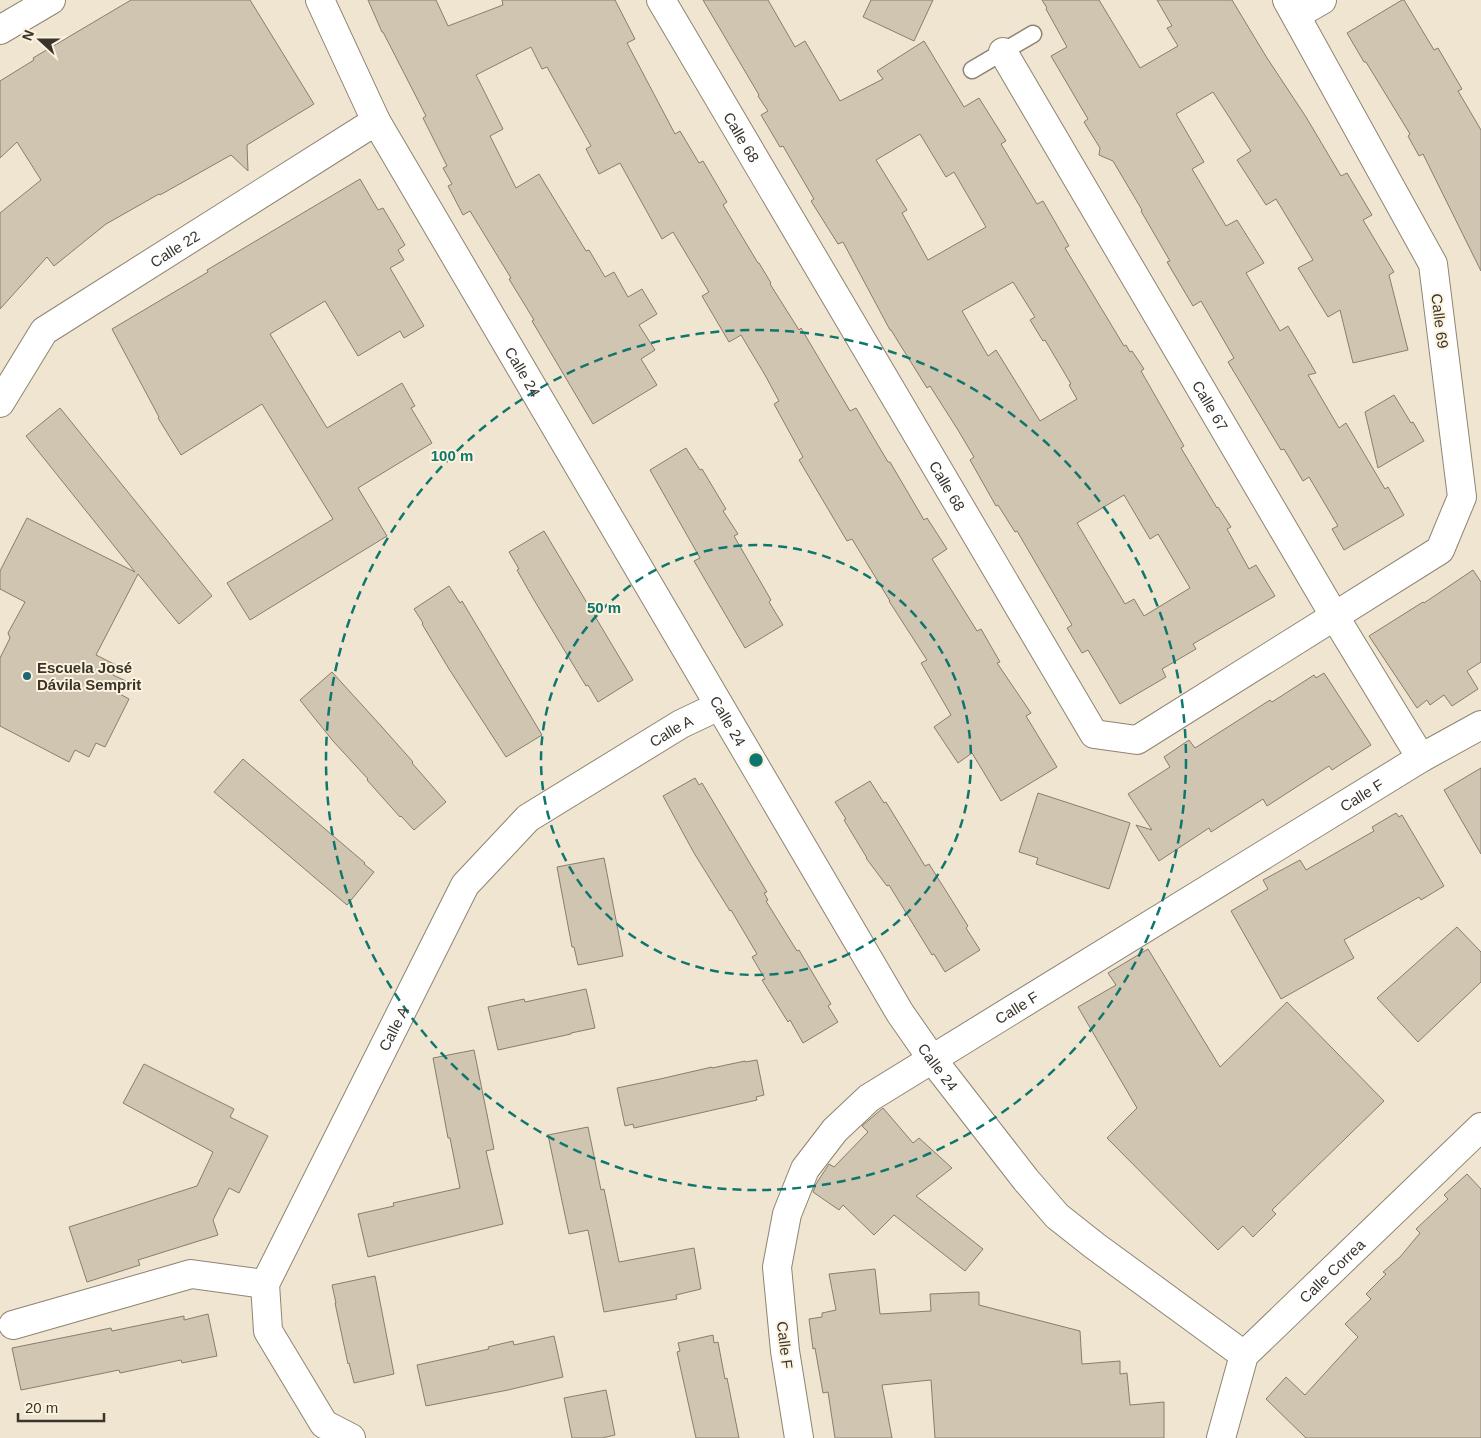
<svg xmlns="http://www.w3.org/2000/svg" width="1481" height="1438" viewBox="0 0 1481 1438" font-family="Helvetica,sans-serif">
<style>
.building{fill:#cfc5b1;stroke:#887e6c;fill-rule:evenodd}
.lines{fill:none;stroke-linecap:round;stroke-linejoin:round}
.service-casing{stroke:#8e8472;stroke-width:19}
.minor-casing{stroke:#8e8472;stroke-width:30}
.tertiary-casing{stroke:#8e8472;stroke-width:30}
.service{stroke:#fff;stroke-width:16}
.minor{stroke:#fff;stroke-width:28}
.tertiary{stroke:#fff;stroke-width:28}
.ring{fill:none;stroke:#0f766e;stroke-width:2.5;stroke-dasharray:9 6}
.poi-dot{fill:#206676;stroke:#fdf2dd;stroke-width:2}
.labels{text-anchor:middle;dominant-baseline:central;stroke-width:4;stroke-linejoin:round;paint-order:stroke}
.street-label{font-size:15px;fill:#39352d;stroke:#fdf2dd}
.poi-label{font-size:15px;font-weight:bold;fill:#39352d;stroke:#fdf2dd;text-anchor:start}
.centre{fill:#0f766e;stroke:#fdf2dd;stroke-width:2.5}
.ring-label{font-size:15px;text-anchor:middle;font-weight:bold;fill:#0f766e;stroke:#fdf2dd;stroke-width:4;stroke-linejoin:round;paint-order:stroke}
</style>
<rect width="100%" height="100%" fill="#efe5d0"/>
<!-- building -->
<path class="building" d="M 131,0 L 250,0 L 314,104 L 247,145 L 248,171 L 231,155 L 160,195 L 159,194 L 106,224 L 54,266 L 47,257 L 0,309 L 0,213 L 41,180 L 17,142 L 0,158 L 0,81 L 34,60 L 33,58 Z
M 368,0 L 436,0 L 448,26 L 503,5 L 502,0 L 615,0 L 635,39 L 627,43 L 675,134 L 680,131 L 699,163 L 703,161 L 727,202 L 723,205 L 758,263 L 759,263 L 771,283 L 770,284 L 799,330 L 801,328 L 850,411 L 856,408 L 888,462 L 890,462 L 924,520 L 927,518 L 947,549 L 932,559 L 977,631 L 981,629 L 1000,662 L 997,663 L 1031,713 L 1026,716 L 1057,767 L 1001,801 L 972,753 L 958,763 L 934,727 L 951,715 L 921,663 L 927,660 L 889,601 L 890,601 L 852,539 L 847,541 L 799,460 L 803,457 L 774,404 L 779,401 L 765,375 L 741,335 L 729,342 L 702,296 L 709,292 L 673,232 L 662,239 L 620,163 L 599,174 L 586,149 L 591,146 L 547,67 L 542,69 L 531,47 L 476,75 L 503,129 L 490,136 L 516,188 L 539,174 L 586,251 L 589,250 L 605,277 L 614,272 L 628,297 L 642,289 L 657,314 L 639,325 L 655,350 L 641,359 L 657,385 L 593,424 L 532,321 L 534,320 L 509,279 L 511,278 L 470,211 L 463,215 L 448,186 L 452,184 L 443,168 L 447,166 L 423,118 L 426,116 L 383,32 L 382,32 Z
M 703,0 L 768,0 L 795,47 L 805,41 L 840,101 L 883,79 L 877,71 L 924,41 L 964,107 L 979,98 L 1006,141 L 1001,144 L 1037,204 L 1043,201 L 1069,246 L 1065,248 L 1124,346 L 1126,345 L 1130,352 L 1132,351 L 1144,369 L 1141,371 L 1184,446 L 1181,448 L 1217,508 L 1218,507 L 1231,527 L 1227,529 L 1249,569 L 1256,565 L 1275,596 L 1193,644 L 1196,649 L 1162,669 L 1166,677 L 1120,704 L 1088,650 L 1082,653 L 1067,628 L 1072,625 L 1017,531 L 1015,532 L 998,505 L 996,506 L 970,460 L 974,457 L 958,430 L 930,386 L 927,388 L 891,330 L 890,330 L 843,242 L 838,244 L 811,201 L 814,199 L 783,146 L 780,147 L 761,115 L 768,111 L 758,96 L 759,95 ZM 920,134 L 946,177 L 954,172 L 986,227 L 928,260 L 902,213 L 907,210 L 876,160 ZM 1013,282 L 1035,317 L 1030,320 L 1043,341 L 1045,340 L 1071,384 L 1069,385 L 1077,399 L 1040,421 L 996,350 L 988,356 L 962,311 ZM 1124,495 L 1150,539 L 1158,534 L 1190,588 L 1144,616 L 1134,599 L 1125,604 L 1077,523 Z
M 871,0 L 933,0 L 914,41 L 863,17 Z
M 1042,0 L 1099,0 L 1140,68 L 1178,46 L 1167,28 L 1172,26 L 1157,0 L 1232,0 L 1267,58 L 1306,117 L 1341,176 L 1347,173 L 1372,215 L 1363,220 L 1394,272 L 1389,275 L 1408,350 L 1353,363 L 1340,310 L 1328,317 L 1298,268 L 1313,260 L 1276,199 L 1266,205 L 1237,160 L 1251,151 L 1213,92 L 1176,114 L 1204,162 L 1192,169 L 1226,226 L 1237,220 L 1264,263 L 1246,273 L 1280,331 L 1288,326 L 1316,373 L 1308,375 L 1339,428 L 1346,423 L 1385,489 L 1388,487 L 1404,515 L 1344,550 L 1332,529 L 1338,526 L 1309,477 L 1303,481 L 1284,449 L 1281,450 L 1228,362 L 1234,358 L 1201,301 L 1193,306 L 1167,262 L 1170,261 L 1141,211 L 1142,210 L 1113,161 L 1099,155 L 1100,148 L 1084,122 L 1088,119 L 1051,56 L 1067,47 L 1046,9 L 1047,8 Z
M 1402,0 L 1404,0 L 1434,50 L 1438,48 L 1462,89 L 1458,91 L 1481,130 L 1481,271 L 1423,154 L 1419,156 L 1408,136 L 1410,134 L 1366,62 L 1364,62 L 1347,33 Z
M 360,179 L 378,210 L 383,208 L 405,245 L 398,250 L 404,260 L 390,268 L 424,326 L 404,338 L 400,331 L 358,356 L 325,301 L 270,334 L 327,428 L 402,383 L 415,406 L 411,408 L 432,443 L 358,488 L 387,536 L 250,620 L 227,583 L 333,519 L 262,404 L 181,455 L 158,418 L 159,417 L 112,329 L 208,272 L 207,270 Z
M 1394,395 L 1411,423 L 1413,422 L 1424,441 L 1378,468 L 1365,412 Z
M 60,408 L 212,596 L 179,624 L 138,574 L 96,655 L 118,666 L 113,675 L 126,681 L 120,694 L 129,699 L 105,747 L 96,743 L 89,757 L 75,750 L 69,762 L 0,726 L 0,658 L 10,638 L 8,633 L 25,602 L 0,589 L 0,571 L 27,518 L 135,572 L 26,436 Z
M 686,448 L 700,470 L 702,469 L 726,509 L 723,511 L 738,534 L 734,536 L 771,600 L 769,602 L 783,625 L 745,648 L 694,561 L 700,558 L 650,470 Z
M 544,531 L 633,680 L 598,702 L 588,685 L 586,686 L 534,600 L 517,570 L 519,569 L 509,552 Z
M 1473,570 L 1481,582 L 1481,662 L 1467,671 L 1478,689 L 1452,706 L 1444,695 L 1430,705 L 1427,700 L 1417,708 L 1369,636 L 1423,602 L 1424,603 Z
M 449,586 L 460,603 L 462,601 L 542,735 L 506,757 L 449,669 L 422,624 L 423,623 L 414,609 Z
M 332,672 L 382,727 L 413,762 L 412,763 L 446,802 L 414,830 L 401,816 L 400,817 L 367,780 L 368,779 L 333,741 L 300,700 Z
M 1324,673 L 1371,745 L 1332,770 L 1329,766 L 1267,806 L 1263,799 L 1211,832 L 1209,828 L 1159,861 L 1136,825 L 1152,830 L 1128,794 L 1170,767 L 1164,757 L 1189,740 L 1195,748 L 1270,700 L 1272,702 L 1314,675 L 1316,678 Z
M 243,759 L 365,863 L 364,864 L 374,872 L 347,905 L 214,792 Z
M 1481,768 L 1481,854 L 1444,790 Z
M 695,778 L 699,785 L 702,783 L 727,825 L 767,892 L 764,893 L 768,900 L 766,901 L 797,951 L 799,950 L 831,1004 L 828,1006 L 838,1022 L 803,1043 L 790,1020 L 788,1022 L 762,980 L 765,979 L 752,957 L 757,954 L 731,910 L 730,911 L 694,853 L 663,796 Z
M 870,781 L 884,803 L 886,802 L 925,866 L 929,864 L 968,926 L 966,928 L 980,950 L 945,972 L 934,954 L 932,955 L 889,885 L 887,886 L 866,858 L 867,858 L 844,820 L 846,819 L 835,802 Z
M 1038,793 L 1130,823 L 1109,889 L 1036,864 L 1038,858 L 1019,852 Z
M 1396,813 L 1399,817 L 1402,815 L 1444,886 L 1421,900 L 1419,897 L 1344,940 L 1354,958 L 1281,999 L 1231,911 L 1268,889 L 1263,880 L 1300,860 L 1306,870 L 1374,831 L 1372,827 Z
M 604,858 L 623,956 L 578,965 L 574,947 L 572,947 L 557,867 Z
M 1457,927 L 1481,952 L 1481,982 L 1418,1042 L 1377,998 Z
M 1148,949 L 1220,1067 L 1287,1002 L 1384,1101 L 1272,1210 L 1276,1214 L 1253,1237 L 1243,1226 L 1218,1250 L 1107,1138 L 1137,1108 L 1078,1007 L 1116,985 L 1108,973 Z
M 586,989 L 595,1028 L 571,1033 L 571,1034 L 498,1050 L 488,1007 L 524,999 L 525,1002 Z
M 474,1050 L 494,1149 L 486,1151 L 503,1224 L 368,1257 L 358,1214 L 394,1206 L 393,1203 L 460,1188 L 450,1138 L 448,1138 L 433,1058 Z
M 757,1060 L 764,1095 L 756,1097 L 757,1100 L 634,1128 L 633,1124 L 625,1126 L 617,1088 L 660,1079 L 712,1067 L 712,1068 L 745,1061 L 745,1062 Z
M 144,1064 L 234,1109 L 230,1117 L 268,1136 L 239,1193 L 229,1188 L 213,1220 L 218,1235 L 138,1260 L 140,1265 L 87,1282 L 69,1227 L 197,1186 L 213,1152 L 123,1103 Z
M 883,1108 L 913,1143 L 919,1138 L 952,1168 L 916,1196 L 983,1249 L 965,1271 L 894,1215 L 874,1235 L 843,1205 L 839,1210 L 813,1192 L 816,1184 L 829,1164 L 834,1167 L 868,1132 L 862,1126 Z
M 588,1127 L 601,1190 L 604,1189 L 619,1262 L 694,1248 L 701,1289 L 676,1295 L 677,1299 L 604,1312 L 588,1230 L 569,1234 L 548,1135 Z
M 1467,1174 L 1481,1189 L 1481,1438 L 1306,1438 L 1266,1399 L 1286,1377 L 1305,1395 L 1358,1337 L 1345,1324 L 1371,1299 L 1366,1294 L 1386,1274 L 1383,1272 L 1400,1257 L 1420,1233 L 1416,1229 L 1448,1199 L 1444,1195 Z
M 875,1269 L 880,1314 L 931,1311 L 930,1294 L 979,1292 L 979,1305 L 1080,1331 L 1082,1364 L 1120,1361 L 1120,1374 L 1127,1373 L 1130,1405 L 1164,1402 L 1164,1438 L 935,1438 L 931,1380 L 882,1385 L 892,1438 L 835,1438 L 828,1392 L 823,1393 L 815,1348 L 813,1349 L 809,1319 L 822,1317 L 822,1313 L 836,1310 L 829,1274 Z
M 375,1276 L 394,1374 L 354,1383 L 349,1363 L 348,1364 L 335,1303 L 336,1303 L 332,1285 Z
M 208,1314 L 217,1356 L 182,1363 L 181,1360 L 120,1373 L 119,1370 L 21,1390 L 12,1348 L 111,1328 L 112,1331 L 184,1316 L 184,1320 Z
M 713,1335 L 714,1343 L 718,1342 L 725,1379 L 727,1378 L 739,1438 L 696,1438 L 677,1352 L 680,1351 L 678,1343 Z
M 554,1336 L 563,1377 L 508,1390 L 426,1406 L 417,1365 L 489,1349 L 488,1347 L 513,1341 L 514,1345 Z
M 606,1390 L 615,1435 L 602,1438 L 572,1438 L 564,1398 Z"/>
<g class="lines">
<!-- service casing -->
<g class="service-casing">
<path id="service" d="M 972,70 L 1033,34"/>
</g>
<!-- minor casing -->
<g class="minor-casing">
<g id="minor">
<path id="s1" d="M 320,0 L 376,121 L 900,1013 L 932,1059 L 1026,1180 L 1057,1216 L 1095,1246 L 1244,1355"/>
<path id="s2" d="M 661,0 L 1094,734 L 1137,740 L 1440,550 L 1462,497 L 1433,264 L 1287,0"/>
<path d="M 1296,15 L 1322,0"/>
<path d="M 0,30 L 51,0"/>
<path id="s3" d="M 1003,52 L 1335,617 L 1421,758"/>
<path id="s4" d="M 0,403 L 44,331 L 376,121"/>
<path d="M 13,1325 L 191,1274 L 265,1284"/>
<path id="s5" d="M 351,1438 L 324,1424 L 268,1331 L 265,1284 L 465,885 L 528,818 L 681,724 L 719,706"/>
<path id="s6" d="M 1221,1438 L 1244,1355 L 1481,1127"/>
</g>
</g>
<!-- tertiary casing -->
<g class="tertiary-casing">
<g id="tertiary">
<path id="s7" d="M 799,1438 L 785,1351 L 777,1267 L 787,1214 L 805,1169 L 835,1130 L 869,1098 L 1421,758 L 1481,725"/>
</g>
</g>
<!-- service -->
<use href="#service" class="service"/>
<!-- minor -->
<use href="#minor" class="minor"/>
<!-- tertiary -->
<use href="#tertiary" class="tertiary"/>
</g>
<!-- distance rings -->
<g class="ring">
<circle cx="756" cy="760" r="215"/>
<circle cx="756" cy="760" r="430"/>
</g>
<!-- markers -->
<circle class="poi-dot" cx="27" cy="676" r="5"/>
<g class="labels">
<!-- street labels -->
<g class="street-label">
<text stroke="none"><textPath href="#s2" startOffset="159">Calle 68</textPath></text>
<text stroke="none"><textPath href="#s4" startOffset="239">Calle 22</textPath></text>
<text transform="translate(1440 321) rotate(83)">Calle 69</text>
<text stroke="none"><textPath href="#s1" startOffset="424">Calle 24</textPath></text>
<text stroke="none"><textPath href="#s3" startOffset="410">Calle 67</textPath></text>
<text stroke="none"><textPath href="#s2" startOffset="564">Calle 68</textPath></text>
<text stroke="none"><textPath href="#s1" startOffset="829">Calle 24</textPath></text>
<text stroke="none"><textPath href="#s5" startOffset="892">Calle A</textPath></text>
<text stroke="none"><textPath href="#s7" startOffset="949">Calle F</textPath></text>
<text stroke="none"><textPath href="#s7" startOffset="544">Calle F</textPath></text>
<text stroke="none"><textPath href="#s5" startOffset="472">Calle A</textPath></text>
<text stroke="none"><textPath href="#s1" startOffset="1234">Calle 24</textPath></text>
<text stroke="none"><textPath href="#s6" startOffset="208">Calle Correa</textPath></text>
<text transform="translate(785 1345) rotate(83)">Calle F</text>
</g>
<!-- poi labels -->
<g class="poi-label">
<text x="37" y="667">Escuela José<tspan x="37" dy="17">Dávila Semprit</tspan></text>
</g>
</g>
<circle cx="756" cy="760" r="8" class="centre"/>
<g class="ring-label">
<text x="452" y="461">100 m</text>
<text x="604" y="613">50 m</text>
</g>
<!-- north arrow -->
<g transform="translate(40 40) rotate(291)" stroke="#fdf2dd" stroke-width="4" paint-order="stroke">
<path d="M0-4L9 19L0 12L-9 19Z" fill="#39352d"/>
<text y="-8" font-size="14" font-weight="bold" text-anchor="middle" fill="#39352d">N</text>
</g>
<!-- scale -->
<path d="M18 1413v8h86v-8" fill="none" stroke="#39352d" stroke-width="2.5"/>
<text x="25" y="1413" font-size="15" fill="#39352d" stroke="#fdf2dd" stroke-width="4" paint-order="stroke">20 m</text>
</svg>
